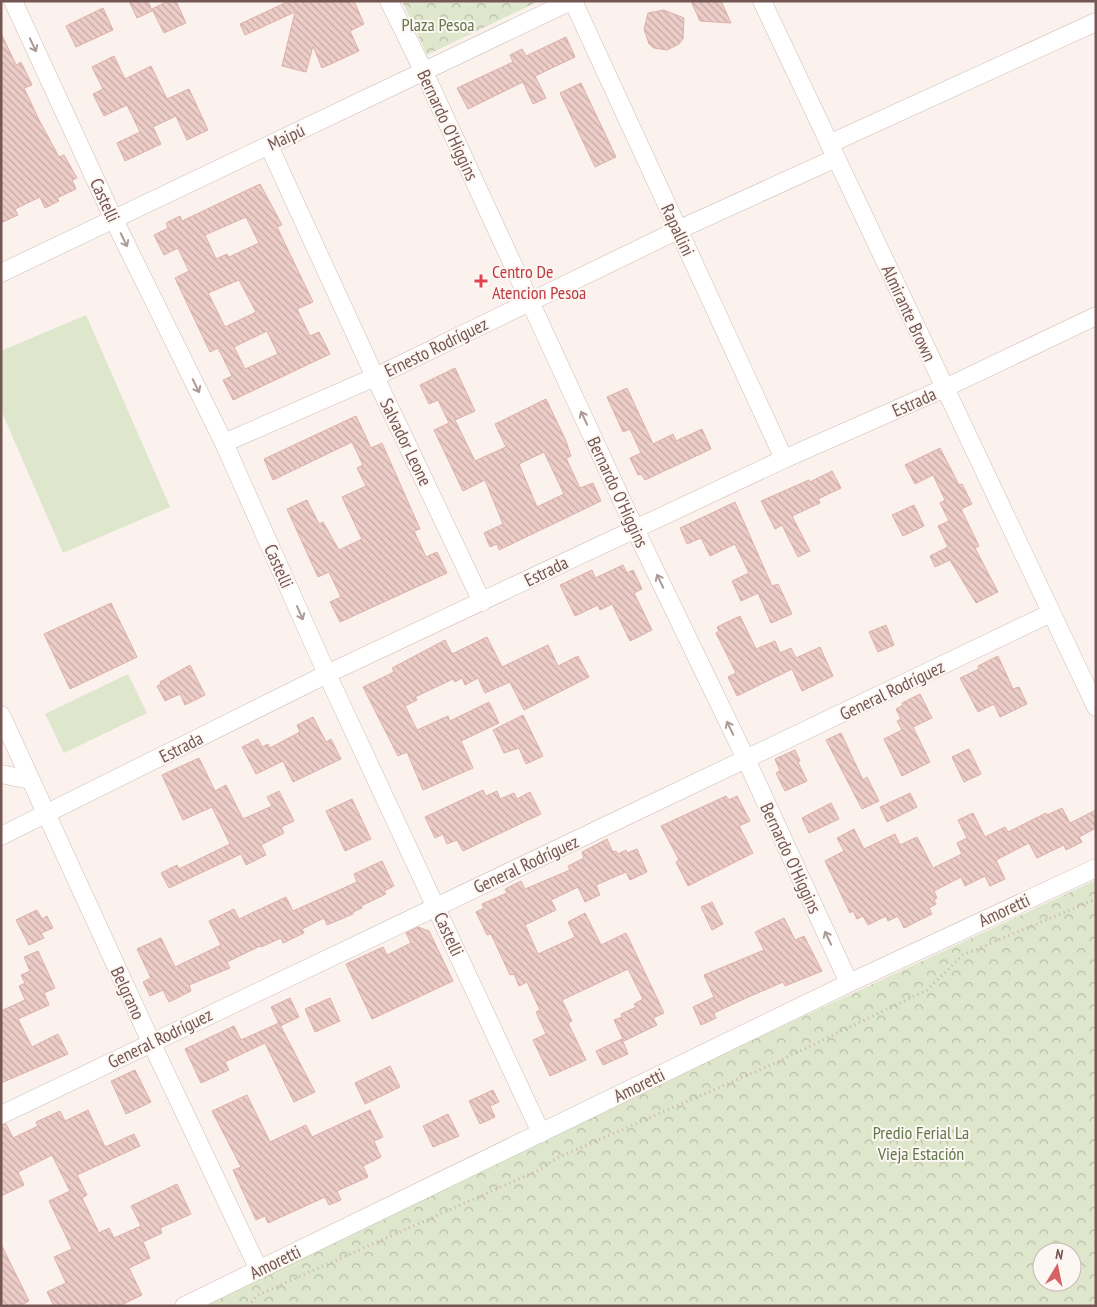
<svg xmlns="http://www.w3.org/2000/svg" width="1097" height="1307" viewBox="0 0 1097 1307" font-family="'PT Sans Narrow',sans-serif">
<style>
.grass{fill:#dee7cc}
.park{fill:url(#park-crowns);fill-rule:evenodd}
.building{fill:url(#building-back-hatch);stroke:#deb1aa;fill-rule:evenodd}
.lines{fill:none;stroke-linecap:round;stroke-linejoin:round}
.street-casing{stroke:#cebbb6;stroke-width:19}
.path{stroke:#d2b0aa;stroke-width:3;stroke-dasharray:1 4;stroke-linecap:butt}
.street{stroke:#fff;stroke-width:18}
.oneway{stroke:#ac9a97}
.health-dot{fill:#e0444e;stroke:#fdf7f3;stroke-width:2}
.labels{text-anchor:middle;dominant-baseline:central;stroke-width:4;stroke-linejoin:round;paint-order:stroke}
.park-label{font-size:18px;fill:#63784b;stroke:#fdf7f3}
.street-label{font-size:18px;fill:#745652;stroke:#fdf7f3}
.health-label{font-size:18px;fill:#be3a42;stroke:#fdf7f3;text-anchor:start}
</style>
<defs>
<pattern id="park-crowns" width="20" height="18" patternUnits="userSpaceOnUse" patternTransform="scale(1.25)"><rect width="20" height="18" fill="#dee7cc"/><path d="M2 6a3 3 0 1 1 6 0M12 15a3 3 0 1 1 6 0" fill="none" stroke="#b9bea8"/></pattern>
<pattern id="building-back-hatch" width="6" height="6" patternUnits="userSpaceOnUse" patternTransform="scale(1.25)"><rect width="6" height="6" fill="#edcdc8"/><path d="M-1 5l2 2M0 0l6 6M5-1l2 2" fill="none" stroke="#c5a9a5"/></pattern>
</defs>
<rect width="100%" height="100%" fill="#fbf2ed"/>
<!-- grass -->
<path class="grass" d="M 86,315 L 170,507 L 63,553 L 1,410 L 1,351 Z
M 128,674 L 147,713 L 64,753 L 45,714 Z"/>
<!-- park -->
<path class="park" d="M 402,1 L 539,1 L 427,55 Z
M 1096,880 L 1096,1306 L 187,1306 L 259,1270 ZM 1042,1252 L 1072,1252 L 1072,1282 L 1042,1282 Z"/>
<!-- building -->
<path class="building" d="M 129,1 L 148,1 L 152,11 L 137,18 Z
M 168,1 L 176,1 L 186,23 L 164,33 L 152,9 Z
M 289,1 L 354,1 L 364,24 L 350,31 L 359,51 L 322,68 L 313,46 L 306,72 L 282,66 L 295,12 L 245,35 L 240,24 Z
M 691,1 L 721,1 L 731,23 L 700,21 Z
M 103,8 L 113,30 L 76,47 L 66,26 Z
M 664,10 L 684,18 L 683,39 L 679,44 L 667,50 L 654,48 L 649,44 L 644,29 L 648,13 Z
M 1,33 L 16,65 L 21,62 L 32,85 L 24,88 L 39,120 L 59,157 L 64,155 L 77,178 L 72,180 L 76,189 L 57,198 L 59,201 L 45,208 L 40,197 L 15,209 L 18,215 L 1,223 Z
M 566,37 L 575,57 L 535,76 L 546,98 L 533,104 L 523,82 L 468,109 L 457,88 L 513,62 L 510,55 L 522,49 L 526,56 Z
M 114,56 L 125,79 L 151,66 L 167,99 L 189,89 L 208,130 L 187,140 L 176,116 L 153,127 L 161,144 L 125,161 L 117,143 L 140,132 L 127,105 L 104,116 L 93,94 L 103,89 L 92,67 Z
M 581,83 L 616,157 L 595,167 L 560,93 Z
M 260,184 L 282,225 L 277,227 L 313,302 L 297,309 L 310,336 L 319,332 L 330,354 L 233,400 L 223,380 L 232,376 L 218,348 L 210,352 L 175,278 L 189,271 L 178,248 L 164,255 L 154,235 L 168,228 L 166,223 L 180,216 L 182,221 ZM 246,217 L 259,243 L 229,257 L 227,254 L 216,259 L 205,235 ZM 239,280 L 256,312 L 225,327 L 208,293 ZM 267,331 L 278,354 L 245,369 L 234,347 Z
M 455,368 L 475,411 L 455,420 L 475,461 L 506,447 L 495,424 L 546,399 L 566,441 L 571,456 L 566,458 L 580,488 L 593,483 L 601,501 L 499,550 L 497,544 L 490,547 L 484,533 L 503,524 L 485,480 L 463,491 L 434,430 L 449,423 L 438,400 L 429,404 L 420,385 ZM 544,452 L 564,494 L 537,507 L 519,464 Z
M 627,388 L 653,444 L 673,434 L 676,441 L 702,429 L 711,449 L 645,480 L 641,474 L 638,475 L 630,458 L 641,453 L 630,429 L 623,432 L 607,397 Z
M 356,416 L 371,448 L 382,443 L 420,529 L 414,531 L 426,557 L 437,552 L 447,573 L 340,622 L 330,602 L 341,597 L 329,572 L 318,577 L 287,509 L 307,500 L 319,524 L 323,522 L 339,550 L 362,539 L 342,497 L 366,486 L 357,468 L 363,465 L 352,442 L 273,480 L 264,459 Z
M 940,448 L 959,485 L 962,484 L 972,504 L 961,509 L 979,546 L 975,548 L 998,592 L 976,603 L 950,560 L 935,567 L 930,556 L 948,547 L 938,526 L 949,521 L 940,503 L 945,500 L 933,475 L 915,484 L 905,465 Z
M 832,471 L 841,488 L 818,499 L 820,503 L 792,516 L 810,551 L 798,557 L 782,525 L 775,529 L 761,501 L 809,480 L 810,482 Z
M 735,502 L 772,586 L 778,584 L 792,614 L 771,623 L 758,593 L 741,601 L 732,581 L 749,573 L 735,544 L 710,556 L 701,538 L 687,544 L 680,528 Z
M 914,505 L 924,526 L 903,536 L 892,515 Z
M 623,565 L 627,573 L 633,570 L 642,589 L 634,593 L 652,630 L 630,641 L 612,604 L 600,610 L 598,605 L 575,616 L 560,585 L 592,570 L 595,578 Z
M 111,603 L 137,657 L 70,689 L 44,634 Z
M 740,616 L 756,649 L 775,641 L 780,653 L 791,648 L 796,658 L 820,647 L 833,676 L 802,691 L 792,669 L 737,696 L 728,677 L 736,673 L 716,633 L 719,631 L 717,627 Z
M 886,625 L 894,645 L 878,652 L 869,632 Z
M 487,637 L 502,667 L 548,645 L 558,666 L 578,656 L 589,677 L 524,710 L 510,682 L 485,693 L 478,678 L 465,685 L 462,678 L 455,682 L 453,679 L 415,697 L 417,700 L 405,706 L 417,730 L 448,716 L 450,721 L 489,702 L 499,723 L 461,741 L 473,768 L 423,790 L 407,752 L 398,756 L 363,687 L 394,672 L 392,668 L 445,640 L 452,654 Z
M 998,656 L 1013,689 L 1019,687 L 1027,704 L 1000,717 L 994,704 L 978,712 L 960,678 L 979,669 L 978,666 Z
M 190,665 L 205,695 L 185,705 L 180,694 L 165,701 L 157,686 L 161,684 L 160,682 Z
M 920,694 L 932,718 L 913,727 L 930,762 L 902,776 L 884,739 L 902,730 L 897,721 L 901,719 L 896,709 L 903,705 L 902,703 Z
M 523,715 L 543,756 L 526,764 L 519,748 L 504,753 L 493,730 Z
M 313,717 L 326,742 L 331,739 L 341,759 L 293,782 L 283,761 L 256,774 L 242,747 L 258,739 L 262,747 L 268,744 L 270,748 L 300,732 L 297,725 Z
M 841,733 L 863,780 L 867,777 L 879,801 L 862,809 L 826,740 Z
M 969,749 L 981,774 L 964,782 L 952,757 Z
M 795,750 L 800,761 L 798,762 L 807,781 L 785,791 L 776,773 L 780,771 L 775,759 Z
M 199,758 L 215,791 L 226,785 L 243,819 L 272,806 L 267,797 L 279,791 L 294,821 L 281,827 L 284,833 L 261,845 L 266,855 L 246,865 L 241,854 L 169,888 L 161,873 L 177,865 L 179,869 L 230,844 L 212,807 L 183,820 L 162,775 Z
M 483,790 L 486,796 L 497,791 L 500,799 L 514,793 L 517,799 L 530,792 L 541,814 L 463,851 L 457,840 L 447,844 L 443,834 L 435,838 L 425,817 Z
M 910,793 L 917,807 L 887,822 L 880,807 Z
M 726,796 L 729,800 L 737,796 L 750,821 L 739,826 L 753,853 L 688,886 L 676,862 L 679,860 L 661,826 Z
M 352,799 L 371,839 L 345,851 L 326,811 Z
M 831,803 L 839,819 L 809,833 L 802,818 Z
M 1062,808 L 1070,823 L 1096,810 L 1096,828 L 1079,837 L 1082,842 L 1066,850 L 1064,845 L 1037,858 L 1029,843 L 996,860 L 1005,879 L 990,886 L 985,876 L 965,886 L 961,877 L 934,891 L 937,898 L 934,900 L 936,904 L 929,908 L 932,914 L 904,928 L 898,916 L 888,921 L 886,916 L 868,925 L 863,916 L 857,919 L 853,911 L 850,913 L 825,861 L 844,851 L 837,838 L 854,829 L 864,849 L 895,834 L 900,845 L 917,837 L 933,868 L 962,854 L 957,843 L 967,838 L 958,820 L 973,813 L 985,837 L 1005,827 L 1008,832 L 1046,813 L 1047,815 Z
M 607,839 L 613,852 L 616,851 L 618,854 L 626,850 L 627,853 L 637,849 L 647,872 L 630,880 L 626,872 L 596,885 L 600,895 L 585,902 L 578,887 L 551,900 L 556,910 L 525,925 L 538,954 L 575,937 L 568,922 L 585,913 L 601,945 L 626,933 L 664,1013 L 653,1018 L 657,1025 L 624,1041 L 614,1020 L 622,1017 L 621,1014 L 636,1007 L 634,1004 L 643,999 L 628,969 L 562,1000 L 572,1021 L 568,1023 L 586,1060 L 550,1076 L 533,1040 L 546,1034 L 536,1012 L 540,1010 L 527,982 L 519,986 L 514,974 L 510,975 L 491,934 L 487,935 L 476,912 L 484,908 L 482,904 L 507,893 L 505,889 L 521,881 L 525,889 L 570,870 L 568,866 L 584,858 L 582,852 Z
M 382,861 L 394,886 L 384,891 L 386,894 L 361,906 L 362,908 L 353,912 L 353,914 L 327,925 L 324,918 L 302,929 L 304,933 L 283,943 L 281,938 L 261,947 L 260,946 L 227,962 L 230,968 L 189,985 L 191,991 L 169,1002 L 163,990 L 150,996 L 143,982 L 151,978 L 137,949 L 161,938 L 175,967 L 221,945 L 209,921 L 234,909 L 239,919 L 286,897 L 293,911 L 357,882 L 354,874 Z
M 712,902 L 723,924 L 712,930 L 701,907 Z
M 37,910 L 42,919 L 47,916 L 53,928 L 41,933 L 44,938 L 29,945 L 16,920 Z
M 784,918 L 795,940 L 804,936 L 822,971 L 785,986 L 783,982 L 744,999 L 714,1013 L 716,1018 L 701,1025 L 693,1007 L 714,997 L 704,975 L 764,950 L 755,932 Z
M 418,927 L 429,931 L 453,981 L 372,1019 L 346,964 L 383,947 L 387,955 L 411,943 L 406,933 Z
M 38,951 L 55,988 L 44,993 L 49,1005 L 18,1019 L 32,1047 L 58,1034 L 68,1054 L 1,1083 L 1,1011 L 25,1000 L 19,986 L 25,983 L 21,975 L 30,971 L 24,957 Z
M 290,998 L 299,1017 L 280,1026 L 271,1007 Z
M 330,998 L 340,1021 L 315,1032 L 305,1009 Z
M 279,1023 L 315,1092 L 294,1102 L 265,1043 L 225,1062 L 229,1070 L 201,1083 L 185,1049 L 234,1026 L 241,1040 Z
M 622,1039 L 628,1054 L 603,1065 L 596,1051 Z
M 390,1066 L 400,1087 L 365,1104 L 355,1083 Z
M 135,1070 L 151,1102 L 126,1114 L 111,1081 Z
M 493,1090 L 499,1102 L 490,1106 L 495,1117 L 480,1124 L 469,1101 Z
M 247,1095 L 270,1142 L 306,1125 L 312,1137 L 370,1110 L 383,1137 L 374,1141 L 381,1157 L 363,1166 L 368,1177 L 337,1191 L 341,1200 L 329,1205 L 325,1197 L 268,1223 L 265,1216 L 256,1220 L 233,1170 L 241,1167 L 212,1111 Z
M 88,1110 L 105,1147 L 134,1134 L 140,1146 L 77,1175 L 87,1195 L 82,1198 L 99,1233 L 109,1228 L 114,1238 L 141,1226 L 131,1206 L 177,1184 L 191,1214 L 160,1228 L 162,1233 L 143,1242 L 150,1258 L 129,1268 L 142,1295 L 119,1306 L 54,1306 L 47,1292 L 66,1283 L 54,1257 L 72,1249 L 49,1201 L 70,1191 L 52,1155 L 18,1172 L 24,1185 L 1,1196 L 1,1125 L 6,1124 L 13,1138 L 38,1126 L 36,1122 L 60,1111 L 65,1121 Z
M 448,1114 L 459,1136 L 433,1147 L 423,1126 Z
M 1,1244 L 29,1301 L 19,1306 L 1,1306 Z"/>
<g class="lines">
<!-- street casing -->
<g class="street-casing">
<path id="street" d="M 13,1 L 114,220 L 224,443 L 327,674 L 541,1133
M 389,1 L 424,72 L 635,529 L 746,759 L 849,983
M 573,1 L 784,459
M 762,1 L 1096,707
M 829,144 L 1096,22
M 269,146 L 375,377 L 482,602
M 1,273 L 571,1
M 224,443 L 375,377 L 678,230 L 836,158
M 1,715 L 151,1042 L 259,1270
M 1,774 L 30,780
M 1,836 L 327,674 L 784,459 L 945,388 L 1096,316
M 1,1115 L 1051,613
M 184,1306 L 849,983 L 1096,868"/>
</g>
<!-- path -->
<path class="path" d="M 248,1306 L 258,1295 L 539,1170 L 557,1158 L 773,1064 L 927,990 L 963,955 L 1096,899"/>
<!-- street -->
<use href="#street" class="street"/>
</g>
<!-- one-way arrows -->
<defs><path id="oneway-shaft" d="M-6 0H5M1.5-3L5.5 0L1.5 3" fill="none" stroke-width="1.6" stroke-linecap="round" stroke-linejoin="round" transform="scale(1.25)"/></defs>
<g class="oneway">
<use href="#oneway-shaft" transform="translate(33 45) rotate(65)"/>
<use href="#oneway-shaft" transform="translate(124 240) rotate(64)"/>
<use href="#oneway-shaft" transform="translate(196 386) rotate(64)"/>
<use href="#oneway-shaft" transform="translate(584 418) rotate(-115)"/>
<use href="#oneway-shaft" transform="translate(660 581) rotate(-116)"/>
<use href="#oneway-shaft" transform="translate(300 613) rotate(66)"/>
<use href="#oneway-shaft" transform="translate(730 728) rotate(-116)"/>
<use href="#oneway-shaft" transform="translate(828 938) rotate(-115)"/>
</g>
<!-- markers -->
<path class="health-dot" d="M478.5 273.5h5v5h5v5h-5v5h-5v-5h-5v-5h5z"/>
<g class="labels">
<!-- park labels -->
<g class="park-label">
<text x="438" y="24">Plaza Pesoa</text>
<text x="921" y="1132">Predio Ferial La<tspan x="921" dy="21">Vieja Estación</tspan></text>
</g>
<!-- street labels -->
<g class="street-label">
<text transform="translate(448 125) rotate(65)">Bernardo O'Higgins</text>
<text transform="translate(286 137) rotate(-25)">Maipú</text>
<text transform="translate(105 200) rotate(65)">Castelli</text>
<text transform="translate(678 230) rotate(65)">Rapallini</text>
<text transform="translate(909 313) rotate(65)">Almirante Brown</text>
<text transform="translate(436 347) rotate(-26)">Ernesto Rodríguez</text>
<text transform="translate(914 402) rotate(-24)">Estrada</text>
<text transform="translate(406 442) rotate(64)">Salvador Leone</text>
<text transform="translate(618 492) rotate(65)">Bernardo O'Higgins</text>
<text transform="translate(279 566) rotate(66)">Castelli</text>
<text transform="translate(546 571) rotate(-26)">Estrada</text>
<text transform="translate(892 690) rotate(-26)">General Rodríguez</text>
<text transform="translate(181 747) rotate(-27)">Estrada</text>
<text transform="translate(791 858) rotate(65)">Bernardo O'Higgins</text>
<text transform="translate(526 864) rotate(-25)">General Rodríguez</text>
<text transform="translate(1004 910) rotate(-25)">Amoretti</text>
<text transform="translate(449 934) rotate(65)">Castelli</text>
<text transform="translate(128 993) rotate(65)">Belgrano</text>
<text transform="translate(160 1038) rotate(-26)">General Rodríguez</text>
<text transform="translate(639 1085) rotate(-26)">Amoretti</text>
<text transform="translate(275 1262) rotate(-26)">Amoretti</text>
</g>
<!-- health labels -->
<g class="health-label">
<text x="492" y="271">Centro De<tspan x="492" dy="21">Atencion Pesoa</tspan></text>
</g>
</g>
<!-- border -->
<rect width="1097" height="1307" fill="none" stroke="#745652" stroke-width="5"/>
<!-- north arrow -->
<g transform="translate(1057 1267) rotate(10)"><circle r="24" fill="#fdf7f3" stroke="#c6b7b3"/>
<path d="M0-4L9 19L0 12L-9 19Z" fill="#d56265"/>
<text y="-8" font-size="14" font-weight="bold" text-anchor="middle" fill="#745652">N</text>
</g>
</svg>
